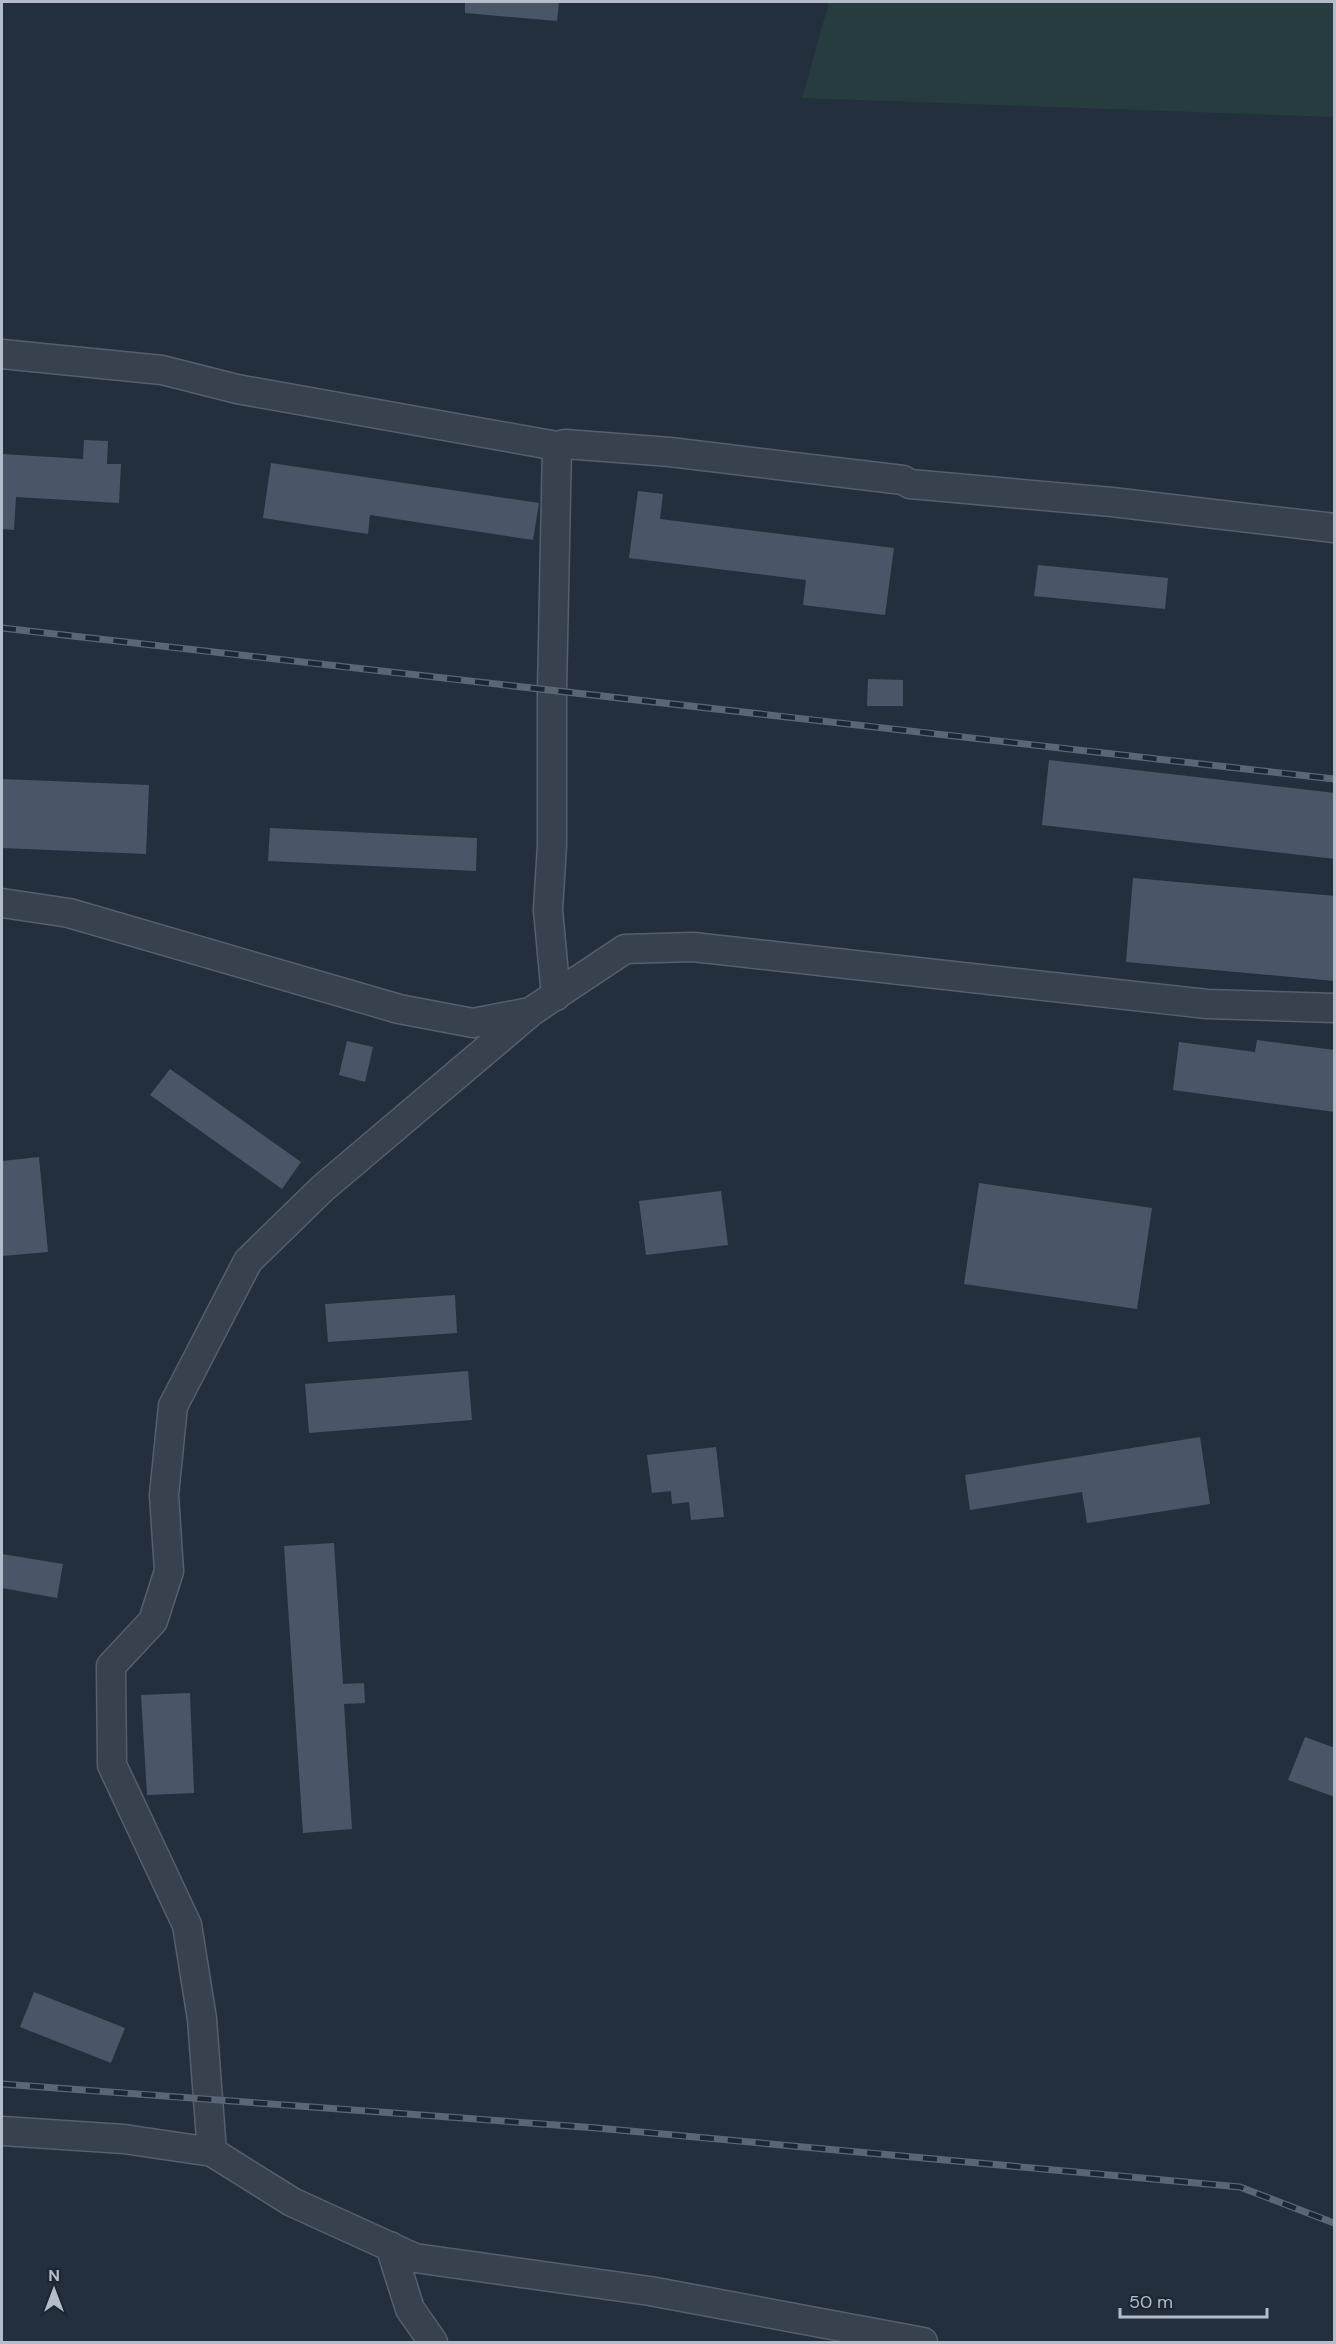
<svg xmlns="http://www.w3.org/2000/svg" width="1336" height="2344" viewBox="0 0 1336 2344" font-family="'DM Sans',sans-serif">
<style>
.green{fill:#263c3f}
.building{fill:#4a5667}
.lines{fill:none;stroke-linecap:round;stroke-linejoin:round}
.minor-casing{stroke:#565f6c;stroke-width:31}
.minor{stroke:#38414e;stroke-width:28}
.rail-casing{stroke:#5a6575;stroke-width:7}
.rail{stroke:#1d2633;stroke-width:4.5;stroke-dasharray:14;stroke-linecap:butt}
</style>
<rect width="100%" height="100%" fill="#242f3e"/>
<!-- green -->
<path class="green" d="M 829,2 L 1334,2 L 1334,117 L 802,98 Z"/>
<!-- building -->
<path class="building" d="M 465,2 L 559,2 L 557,21 L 465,13 Z
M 84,440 L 108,441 L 107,464 L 121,464 L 119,503 L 16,497 L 14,530 L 2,529 L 2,454 L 83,459 Z
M 271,463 L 539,503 L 533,540 L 370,515 L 368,534 L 263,518 Z
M 638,491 L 663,494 L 660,519 L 894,548 L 885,615 L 803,605 L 806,580 L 629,558 Z
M 1038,565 L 1168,578 L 1165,609 L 1034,596 Z
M 868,679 L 903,680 L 903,706 L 867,706 Z
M 1049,760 L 1335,793 L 1335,859 L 1042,825 Z
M 2,779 L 149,785 L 146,854 L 2,848 Z
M 270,828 L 477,838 L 476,871 L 268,861 Z
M 1133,878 L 1335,896 L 1335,981 L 1126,962 Z
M 1257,1040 L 1335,1050 L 1335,1112 L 1173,1090 L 1179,1042 L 1255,1052 Z
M 347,1041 L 373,1047 L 365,1082 L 339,1075 Z
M 170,1069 L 301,1162 L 282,1189 L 150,1095 Z
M 39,1157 L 48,1252 L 2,1256 L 2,1161 Z
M 979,1183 L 1152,1208 L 1137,1309 L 964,1284 Z
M 721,1191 L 728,1245 L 646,1255 L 639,1201 Z
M 455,1295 L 457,1333 L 328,1342 L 325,1304 Z
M 468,1371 L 472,1420 L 309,1433 L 305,1384 Z
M 1200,1437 L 1210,1504 L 1087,1523 L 1082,1492 L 970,1510 L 965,1475 Z
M 716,1447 L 724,1517 L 691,1520 L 689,1502 L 672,1504 L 671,1491 L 652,1493 L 647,1455 Z
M 334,1543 L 343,1684 L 364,1683 L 365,1703 L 344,1704 L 352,1829 L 303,1833 L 284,1546 Z
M 2,1554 L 63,1564 L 57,1598 L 2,1588 Z
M 190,1693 L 194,1793 L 147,1795 L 141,1695 Z
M 1305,1737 L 1335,1748 L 1335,1797 L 1288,1780 Z
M 34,1992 L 125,2028 L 111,2063 L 20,2027 Z"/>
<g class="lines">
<!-- minor casing -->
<g class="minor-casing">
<path id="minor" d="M 2,354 L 162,370 L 237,389 L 557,446 L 565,444 L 670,452 L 903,480 L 910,484 L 1112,502 L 1334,528
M 2,903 L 69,913 L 399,1009 L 473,1023 L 530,1012
M 556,996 L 548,910 L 552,845 L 552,690 L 557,446
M 2,2131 L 124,2139 L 212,2152
M 390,2246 L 410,2309 L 433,2342
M 923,2342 L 650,2291 L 415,2258 L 292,2202 L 212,2152 L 202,2019 L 187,1925 L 112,1765 L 111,1666 L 153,1621 L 169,1571 L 164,1495 L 173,1406 L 248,1261 L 323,1188 L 532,1011 L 625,949 L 693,947 L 1207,1004 L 1334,1008"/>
</g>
<!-- minor -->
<use href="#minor" class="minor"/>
<!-- rail casing -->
<g class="rail-casing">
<path id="rail" d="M 2,628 L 1334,779
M 2,2084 L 597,2128 L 1240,2187 L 1334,2223"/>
</g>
<!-- rail -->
<use href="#rail" class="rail"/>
</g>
<!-- border -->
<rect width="1336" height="2344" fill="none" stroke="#b4bcc9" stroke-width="6"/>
<!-- north arrow -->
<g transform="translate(54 2290)" stroke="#1d2633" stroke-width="4.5" paint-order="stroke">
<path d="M0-4.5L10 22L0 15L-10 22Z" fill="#b4bcc9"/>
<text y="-9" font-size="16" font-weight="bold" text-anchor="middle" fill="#b4bcc9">N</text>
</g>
<!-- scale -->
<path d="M1120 2308v9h147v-9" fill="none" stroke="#b4bcc9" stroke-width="3"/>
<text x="1129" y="2308" font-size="18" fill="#b4bcc9" stroke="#1d2633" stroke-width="4.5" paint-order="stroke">50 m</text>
</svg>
